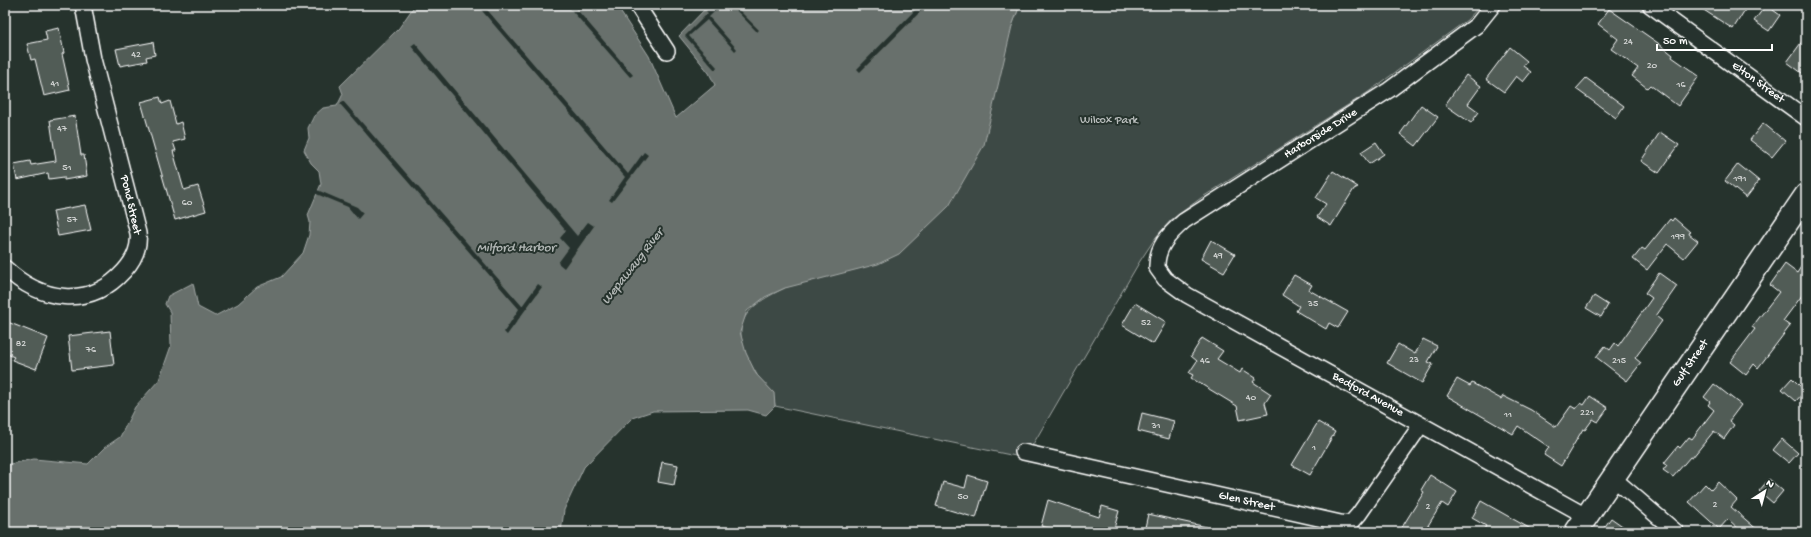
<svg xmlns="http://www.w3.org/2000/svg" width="1811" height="537" viewBox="0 0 1811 537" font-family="'Gochi Hand',sans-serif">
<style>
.green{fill:#3e4944;stroke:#9ea4a2}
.water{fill:#67706c;stroke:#a4a9a7}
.pier{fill:#26332d}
.building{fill:#515c57;stroke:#fff}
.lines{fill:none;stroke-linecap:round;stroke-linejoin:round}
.minor-casing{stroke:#fff;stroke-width:18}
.secondary-casing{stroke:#fff;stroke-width:25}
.minor{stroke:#26332d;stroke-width:15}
.secondary{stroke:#26332d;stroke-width:22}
.labels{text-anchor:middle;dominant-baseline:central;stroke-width:4;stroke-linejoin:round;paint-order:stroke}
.number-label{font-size:10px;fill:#d4d6d5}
.street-label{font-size:12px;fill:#fff;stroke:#26332d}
.park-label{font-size:12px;fill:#bbbfbe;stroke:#26332d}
.water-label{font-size:13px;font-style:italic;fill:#b3b8b6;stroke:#26332d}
</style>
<rect width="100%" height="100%" fill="#26332d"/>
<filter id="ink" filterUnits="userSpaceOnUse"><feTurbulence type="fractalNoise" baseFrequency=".025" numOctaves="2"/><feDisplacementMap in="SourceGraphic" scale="8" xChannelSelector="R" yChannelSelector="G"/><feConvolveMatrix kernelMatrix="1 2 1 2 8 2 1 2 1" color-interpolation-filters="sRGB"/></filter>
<g filter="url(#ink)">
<!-- green -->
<path class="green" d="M 1020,5 L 1481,5 L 1467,20 L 1367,93 L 1201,198 L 1171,220 L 1156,237 L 1140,261 L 1025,458 L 775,406 C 773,384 765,389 756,373 C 728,327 740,309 785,288 L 1012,26 Z"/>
<!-- water -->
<path class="water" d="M 415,5 L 616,5 L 649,56 L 676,118 L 715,85 L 709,73 L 679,36 L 709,5 L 1020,5 L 1012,26 L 984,145 L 949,206 L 899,254 L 878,264 L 785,288 L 765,297 L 747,311 L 740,332 L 746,353 L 756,374 L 774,393 L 775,406 L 766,415 L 748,410 L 653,411 L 632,418 L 584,467 L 564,510 L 561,532 L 5,532 L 5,465 L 34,459 L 88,464 L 104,448 L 120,437 L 135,407 L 159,380 L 171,346 L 170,312 L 165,304 L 168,296 L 193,283 L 198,307 L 215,316 L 238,304 L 257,287 L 281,277 L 303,253 L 309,235 L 310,222 L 308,215 L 321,184 L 319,171 L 311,163 L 304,150 L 309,138 L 308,128 L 314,116 L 323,108 L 337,106 L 343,94 L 340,86 L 399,28 Z"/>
<!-- pier -->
<path class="pier" d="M 477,5 L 483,5 L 628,174 L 644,152 L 648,155 L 612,202 L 609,200 L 625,177 Z
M 567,5 L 573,5 L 633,75 L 630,77 Z
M 712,5 L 721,5 L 709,17 L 737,49 L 735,51 L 707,20 L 689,36 L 717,67 L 715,70 L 685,36 L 708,13 L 706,11 Z
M 731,5 L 738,5 L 736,7 L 759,30 L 757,32 Z
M 920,5 L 927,5 L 860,72 L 857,69 Z
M 415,43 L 577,236 L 588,222 L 594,226 L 564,268 L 558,263 L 569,248 L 560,238 L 566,231 L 411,46 Z
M 343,101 L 522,306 L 538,284 L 542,287 L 507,335 L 504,332 L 519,309 L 340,104 Z
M 315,189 L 357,207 L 363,213 L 358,219 L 348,207 L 314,193 Z"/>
<!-- building -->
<path class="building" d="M 1696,5 L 1748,5 L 1733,29 Z
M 1766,5 L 1780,15 L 1769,31 L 1754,21 Z
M 1609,9 L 1658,43 L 1673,55 L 1672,57 L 1699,76 L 1678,106 L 1650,85 L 1647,88 L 1632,76 L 1638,68 L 1611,49 L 1618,39 L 1598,24 Z
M 59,28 L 64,53 L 62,54 L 70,90 L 44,96 L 35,59 L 31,60 L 27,44 L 47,40 L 45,31 Z
M 1806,36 L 1806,76 L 1787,62 Z
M 153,42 L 155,55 L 146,57 L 147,61 L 120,66 L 116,49 Z
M 1510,47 L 1527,61 L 1523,66 L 1531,72 L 1523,82 L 1516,76 L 1504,92 L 1486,79 Z
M 1466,75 L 1481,86 L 1468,104 L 1479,112 L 1471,123 L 1445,105 Z
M 1586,78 L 1624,106 L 1616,118 L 1576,89 Z
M 160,97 L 162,104 L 170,101 L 176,124 L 181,122 L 185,139 L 173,142 L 176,151 L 173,151 L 184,190 L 198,186 L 206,211 L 175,220 L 141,102 Z
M 1421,105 L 1438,117 L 1416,146 L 1400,134 Z
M 75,116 L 81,155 L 84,155 L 87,176 L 64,180 L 64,177 L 49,179 L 48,173 L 17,180 L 14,164 L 30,161 L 31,165 L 56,161 L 50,120 Z
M 1763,123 L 1785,141 L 1772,157 L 1750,140 Z
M 1660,132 L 1679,145 L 1659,173 L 1641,161 Z
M 1376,142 L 1384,154 L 1369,164 L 1361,152 Z
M 1738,164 L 1759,181 L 1746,198 L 1725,181 Z
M 1333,171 L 1358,187 L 1354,189 L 1331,226 L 1317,217 L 1326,204 L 1316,198 Z
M 85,205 L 91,230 L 58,236 L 53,211 Z
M 1674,218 L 1690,232 L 1689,234 L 1698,241 L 1684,258 L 1667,244 L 1647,270 L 1633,259 L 1642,248 L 1645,250 L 1670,219 L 1672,221 Z
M 1211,240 L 1235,254 L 1224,272 L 1201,259 Z
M 1806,259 L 1806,290 L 1783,321 L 1790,326 L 1758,368 L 1754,364 L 1746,375 L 1730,362 L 1755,329 L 1752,327 L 1779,292 L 1770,285 L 1785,264 L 1797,273 Z
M 1659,273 L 1677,286 L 1656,316 L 1662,321 L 1635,358 L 1641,363 L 1627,381 L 1596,357 L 1605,346 L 1610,350 L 1615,343 L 1618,346 L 1652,298 L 1645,293 Z
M 1294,275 L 1312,285 L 1309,290 L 1348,312 L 1338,328 L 1329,323 L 1326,329 L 1296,311 L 1299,306 L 1282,295 Z
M 1594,296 L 1608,305 L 1601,317 L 1586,308 Z
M 1135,303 L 1166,322 L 1153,344 L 1122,325 Z
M 5,321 L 48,338 L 36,369 L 12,360 L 14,357 L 5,353 Z
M 110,331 L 114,365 L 72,370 L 68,336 Z
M 1202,338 L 1223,351 L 1217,359 L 1240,373 L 1242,369 L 1256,378 L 1253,382 L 1271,394 L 1265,403 L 1268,414 L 1240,420 L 1237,406 L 1191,378 L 1193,375 L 1189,373 L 1197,361 L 1191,356 Z
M 1423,339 L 1437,346 L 1428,362 L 1433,364 L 1422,383 L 1387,363 L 1398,344 L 1415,354 Z
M 1792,378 L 1805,391 L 1796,401 L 1782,389 Z
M 1457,379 L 1470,386 L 1472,383 L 1501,399 L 1503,396 L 1531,410 L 1556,427 L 1571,406 L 1576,409 L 1581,403 L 1584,405 L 1590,396 L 1608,408 L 1598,422 L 1593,419 L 1585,430 L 1583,429 L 1561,466 L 1544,455 L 1549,447 L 1518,426 L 1513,434 L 1447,396 Z
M 1714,384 L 1741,405 L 1729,421 L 1734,425 L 1724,439 L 1714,431 L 1692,458 L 1690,457 L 1673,477 L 1663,470 L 1667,465 L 1664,463 L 1678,446 L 1680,448 L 1689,437 L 1692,439 L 1714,410 L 1708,405 L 1710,402 L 1704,397 Z
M 1142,413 L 1174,421 L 1169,439 L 1138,431 Z
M 1318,422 L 1335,432 L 1310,475 L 1292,465 Z
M 1782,439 L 1798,453 L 1789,463 L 1773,450 Z
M 662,462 L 678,465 L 674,485 L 658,482 Z
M 968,475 L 987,481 L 976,518 L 936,506 L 943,482 L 965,488 Z
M 1430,475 L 1457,492 L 1448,507 L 1442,503 L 1424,532 L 1399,532 L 1424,492 L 1421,490 Z
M 1769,479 L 1783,491 L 1773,503 L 1759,491 Z
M 1718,482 L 1737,500 L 1731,507 L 1760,532 L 1742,532 L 1728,519 L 1719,529 L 1689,502 L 1705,484 L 1711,490 Z
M 1048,500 L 1099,517 L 1102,506 L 1119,511 L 1113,532 L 1063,532 L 1041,526 Z
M 1481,501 L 1536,532 L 1482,532 L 1486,526 L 1472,518 Z
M 1148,514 L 1207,527 L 1206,532 L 1144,532 Z
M 1611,518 L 1631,532 L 1601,532 Z"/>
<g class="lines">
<!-- minor casing -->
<g class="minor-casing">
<g id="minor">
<path d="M 637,5 L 667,51"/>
<path id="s1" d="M 1493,5 L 1477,25 L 1389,90 L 1184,221 C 1169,234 1156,247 1157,268 L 1165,279 L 1187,295 L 1586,516"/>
<path id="s2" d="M 1650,5 L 1806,118"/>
<path d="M 5,268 C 40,301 89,310 124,271 C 134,260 140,248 138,233 L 93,59 L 83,5"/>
<path id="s3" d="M 1023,452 L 1345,524 L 1352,522 L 1359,514 L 1421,425"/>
<path d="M 1613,478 L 1676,532"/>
</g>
</g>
<!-- secondary casing -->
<g class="secondary-casing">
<g id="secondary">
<path id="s4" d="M 1576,532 L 1806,195"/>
</g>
</g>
<!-- minor -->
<use href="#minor" class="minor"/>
<!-- secondary -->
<use href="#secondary" class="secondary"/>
</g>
</g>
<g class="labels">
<!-- number labels -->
<g class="number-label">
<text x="1628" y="42">24</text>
<text x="136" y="55">42</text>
<text x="1652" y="66">20</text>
<text x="55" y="84">41</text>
<text x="1681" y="85">16</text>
<text x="62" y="129">47</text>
<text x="67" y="168">51</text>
<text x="1740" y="179">191</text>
<text x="187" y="203">60</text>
<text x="72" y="220">57</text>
<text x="1678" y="237">199</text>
<text x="1218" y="256">49</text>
<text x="1313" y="304">35</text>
<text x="1146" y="323">52</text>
<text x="21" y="344">82</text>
<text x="91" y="350">76</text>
<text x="1414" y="360">23</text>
<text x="1205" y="361">46</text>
<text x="1619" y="361">215</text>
<text x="1251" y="398">40</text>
<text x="1587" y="413">221</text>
<text x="1508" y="415">11</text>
<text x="1156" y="426">31</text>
<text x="1314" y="448">1</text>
<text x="963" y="497">50</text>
<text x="1715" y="505">2</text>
<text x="1428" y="507">2</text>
</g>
<!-- street labels -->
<g class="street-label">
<text stroke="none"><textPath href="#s2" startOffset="133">Elton Street</textPath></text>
<text transform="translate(1321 134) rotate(-32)">Harborside Drive</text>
<text transform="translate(130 205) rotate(77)">Pond Street</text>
<text stroke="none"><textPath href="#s4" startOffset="204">Gulf Street</textPath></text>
<text stroke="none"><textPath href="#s1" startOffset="682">Bedford Avenue</textPath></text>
<text stroke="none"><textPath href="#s3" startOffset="229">Glen Street</textPath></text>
</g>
<!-- park labels -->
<g class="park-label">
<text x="1109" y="121">Wilcox Park</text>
</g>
<!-- water labels -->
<g class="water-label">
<text x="516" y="248">Milford Harbor</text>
<text transform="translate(633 267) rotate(-52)">Wepawaug River</text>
</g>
</g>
<!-- margin -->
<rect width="1811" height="537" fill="none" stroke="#26332d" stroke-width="20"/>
<rect x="10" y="10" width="1791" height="517" fill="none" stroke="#fff" stroke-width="1.5" filter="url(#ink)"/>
<!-- north arrow -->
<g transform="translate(1765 491) rotate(36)" stroke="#26332d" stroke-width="3" paint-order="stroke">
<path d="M0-3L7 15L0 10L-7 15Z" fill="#ffffff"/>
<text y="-6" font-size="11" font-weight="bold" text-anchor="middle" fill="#ffffff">N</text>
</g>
<!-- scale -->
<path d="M1657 44v6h115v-6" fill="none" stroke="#ffffff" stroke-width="2"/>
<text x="1663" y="44" font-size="12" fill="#ffffff" stroke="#26332d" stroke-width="3" paint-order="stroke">50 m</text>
</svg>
